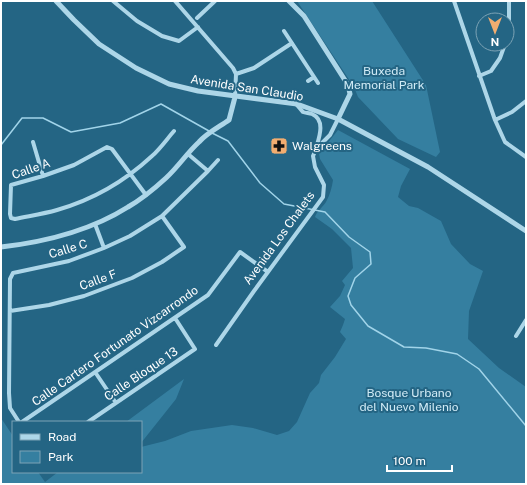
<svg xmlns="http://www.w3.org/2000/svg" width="527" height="485" viewBox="0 0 527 485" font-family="'Public Sans',sans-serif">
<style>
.green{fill:#357fa0}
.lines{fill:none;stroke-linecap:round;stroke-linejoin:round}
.stream{stroke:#a1d4e9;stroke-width:1.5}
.minor{stroke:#add6e8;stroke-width:4}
.tertiary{stroke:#add6e8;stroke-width:5}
.labels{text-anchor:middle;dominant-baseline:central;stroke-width:4;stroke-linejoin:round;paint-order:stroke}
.park-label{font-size:12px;fill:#d1ebf6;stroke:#246584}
.street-label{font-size:12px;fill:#fff;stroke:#246584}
.poi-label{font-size:12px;fill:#fff;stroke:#246584;text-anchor:start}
</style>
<rect width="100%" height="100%" fill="#246584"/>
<!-- green -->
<path class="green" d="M 297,1 L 372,1 L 426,85 L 440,152 L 436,157 L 398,139 L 358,97 L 354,87 Z
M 338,130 L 410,169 L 401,186 L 398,197 L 409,206 L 418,208 L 441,221 L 451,244 L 470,264 L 483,271 L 469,311 L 468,339 L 499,368 L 526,387 L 525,394 L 526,395 L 526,484 L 1,484 L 1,418 L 13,436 L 13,472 L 38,472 L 45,482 L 58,472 L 141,472 L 141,447 L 165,441 L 191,431 L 232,425 L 253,428 L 277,435 L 289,431 L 297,422 L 310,393 L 319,383 L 321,375 L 335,357 L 346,339 L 340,332 L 343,325 L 345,319 L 330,307 L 340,296 L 345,285 L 342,281 L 353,268 L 351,248 L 332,229 L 315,217 C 317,211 323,207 326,202 C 330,195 332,187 333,180 L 320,159 L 319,154 Z
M 184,379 L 176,399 L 141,443 L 141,422 L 126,422 Z"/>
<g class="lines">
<!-- stream -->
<path class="stream" d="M 212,133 L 228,141 L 260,183 L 284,204 L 325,212 L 349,237 L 370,252 L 371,264 L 355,278 L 348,296 L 351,305 L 368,326 L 404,347 L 426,348 L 457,354 L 479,369 L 526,426
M 1,145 L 22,118 L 43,118 L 71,132 L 120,123 L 161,104 L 209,131"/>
<!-- minor -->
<path class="minor" d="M 113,1 L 137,21 L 162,36 L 179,41 L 198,27
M 175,1 L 233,68 L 236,74 L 235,97
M 454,1 L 495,120 L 505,142 L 526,157
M 197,18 L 215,1
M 284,31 L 318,83
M 507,36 L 509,19 L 509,1
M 236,74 L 254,68 L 292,43
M 479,76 L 491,71 L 500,58 L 505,44
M 308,81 L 314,77
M 297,105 C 299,107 301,110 303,112 C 305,113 310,113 312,114 C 326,120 319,138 316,148
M 495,120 L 512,112 L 526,101
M 33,142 L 43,176
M 188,154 L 208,171
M 146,195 L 112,149 L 107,147 L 74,165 L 43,176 L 11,185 L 10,214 L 11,218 L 15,219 C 29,216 43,214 57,210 C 92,200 125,181 152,156 C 160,149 167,139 174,131
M 95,224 L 104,248
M 10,311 L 49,305 L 84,296 L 132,278 L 162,262 L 184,247 L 162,216
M 516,336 L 526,320
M 216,345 L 254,291 L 323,197 L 324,185 L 315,167 L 313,156 L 316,149 L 330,135 L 338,119
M 95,372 L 116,403
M 19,422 L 10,408 L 9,393 L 10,279 L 13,273 L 69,261 L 104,248 L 130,236 L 162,216 L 208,171 L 218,160
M 22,422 L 208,295 L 240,252 L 268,272
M 88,422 L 195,349 L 175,318"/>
<!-- tertiary -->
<path class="tertiary" d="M 56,1 L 74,20 L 99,44 L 136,68 L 169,84 L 198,91 L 297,104 L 338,119 L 428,167 L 526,231
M 289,1 L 304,16 L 348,85 L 350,94 L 338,119
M 1,247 C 45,242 90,231 128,207 C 142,199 154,189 166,178 C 178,167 187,153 199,142 C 207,133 219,127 229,120 L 235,97"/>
</g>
<!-- icons -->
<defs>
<g id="pharmacy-square" transform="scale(0.9)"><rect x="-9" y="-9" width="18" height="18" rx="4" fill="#f2ad70" stroke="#246584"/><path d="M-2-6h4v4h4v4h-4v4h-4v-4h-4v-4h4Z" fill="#111"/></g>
</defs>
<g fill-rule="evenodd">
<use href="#pharmacy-square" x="279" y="146"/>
</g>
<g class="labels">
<!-- park labels -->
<g class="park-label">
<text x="384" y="71">Buxeda<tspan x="384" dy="14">Memorial Park</tspan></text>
<text x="409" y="393">Bosque Urbano<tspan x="409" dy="14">del Nuevo Milenio</tspan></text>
</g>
<!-- street labels -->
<g class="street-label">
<text transform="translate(247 88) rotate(9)">Avenida San Claudio</text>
<text transform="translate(31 169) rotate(-19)">Calle A</text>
<text transform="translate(279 238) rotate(-54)">Avenida Los Chalets</text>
<text transform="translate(68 249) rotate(-17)">Calle C</text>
<text transform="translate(98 280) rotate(-20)">Calle F</text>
<text transform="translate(115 346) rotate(-35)">Calle Cartero Fortunato Vizcarrondo</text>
<text transform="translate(141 374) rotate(-34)">Calle Bloque 13</text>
</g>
<!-- poi labels -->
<g class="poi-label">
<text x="292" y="146">Walgreens</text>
</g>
</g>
<!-- border -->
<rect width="527" height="485" fill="none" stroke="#ffffff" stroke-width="4"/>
<!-- legend -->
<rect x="12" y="421" width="130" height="52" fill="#246584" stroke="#7ca3b5"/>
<rect x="20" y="434" width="20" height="6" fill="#add6e8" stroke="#7ca3b5"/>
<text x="48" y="441" font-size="12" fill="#ffffff">Road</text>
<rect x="20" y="451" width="20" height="12" fill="#357fa0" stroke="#7ca3b5"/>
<text x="48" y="461" font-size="12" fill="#ffffff">Park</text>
<!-- north arrow -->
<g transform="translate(495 32) rotate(180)"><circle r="19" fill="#246584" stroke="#7ca3b5"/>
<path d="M0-3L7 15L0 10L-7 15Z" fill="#f2ad70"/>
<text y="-6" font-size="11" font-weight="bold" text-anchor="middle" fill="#ffffff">N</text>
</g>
<!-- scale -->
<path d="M387 465v6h65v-6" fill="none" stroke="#ffffff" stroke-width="2"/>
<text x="393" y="465" font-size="12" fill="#ffffff" stroke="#246584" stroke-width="3" paint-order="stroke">100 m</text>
</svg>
